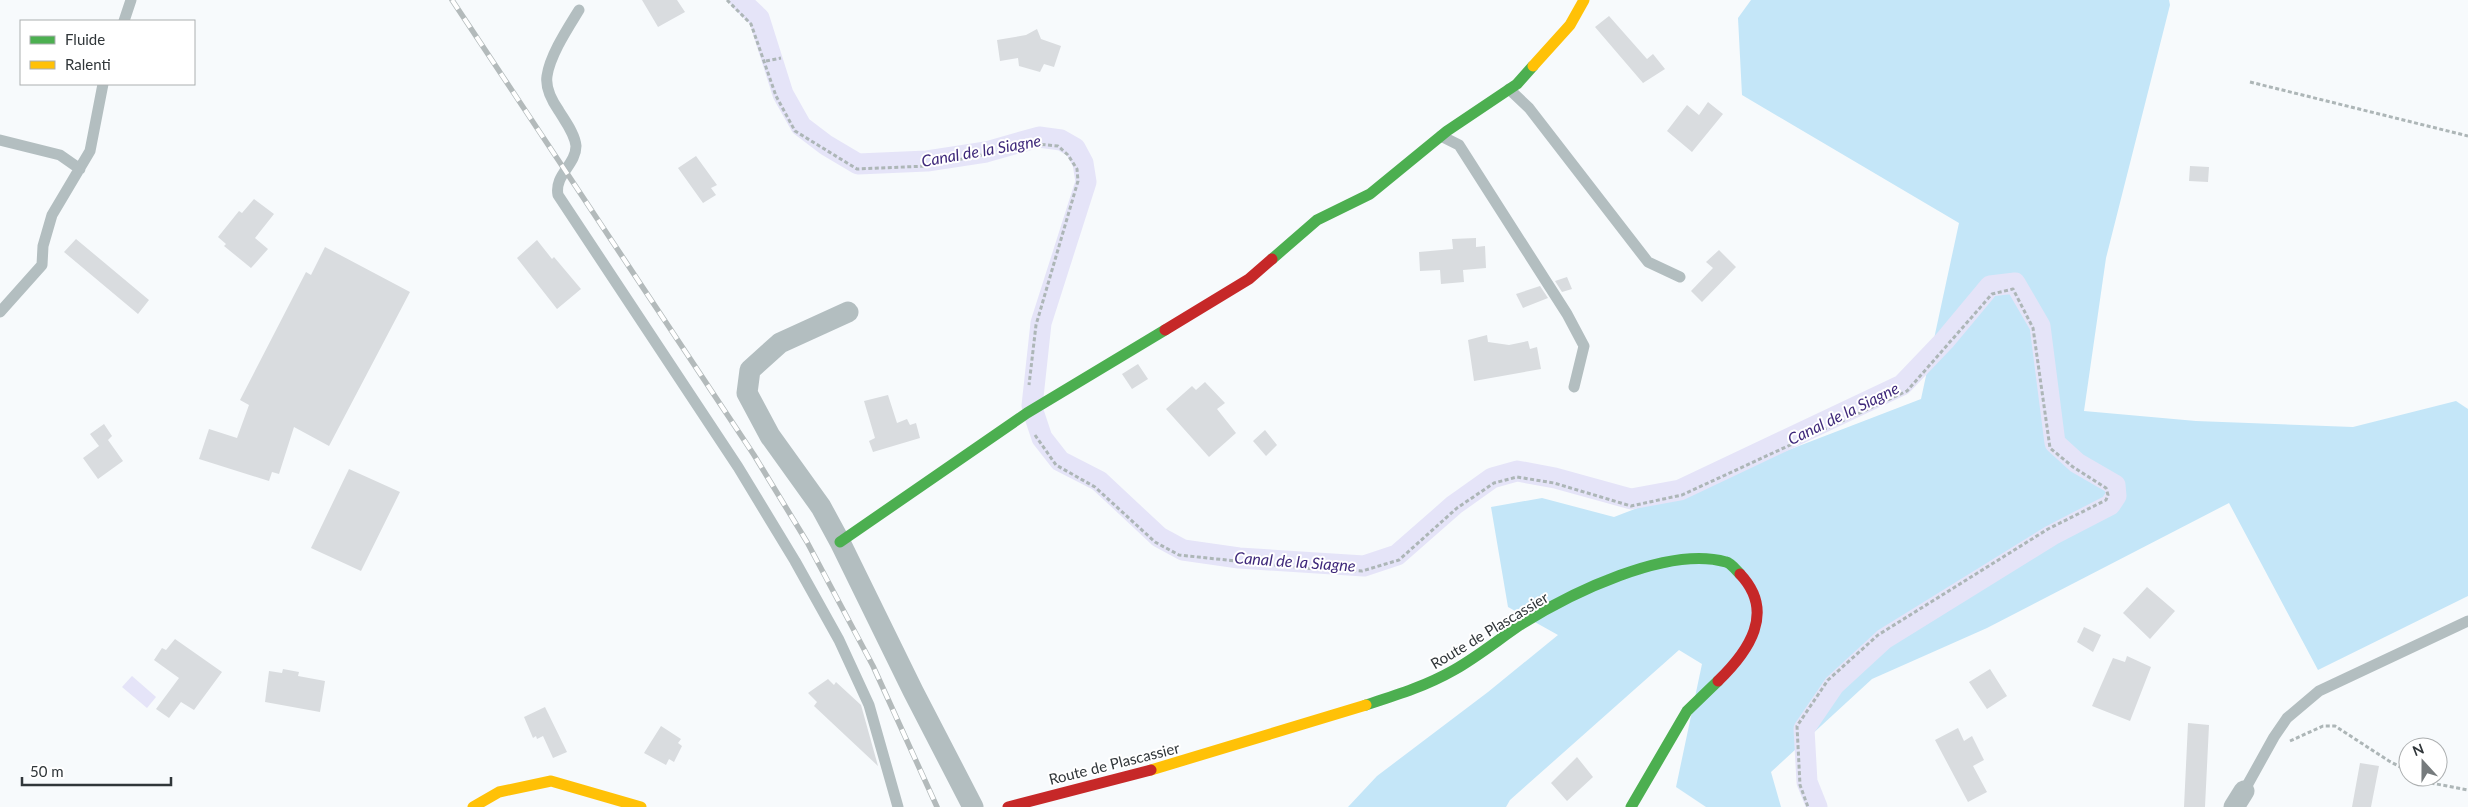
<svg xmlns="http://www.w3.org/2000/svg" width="2468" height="807" viewBox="0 0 2468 807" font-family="Lato,sans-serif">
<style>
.green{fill:#c4e6f8}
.water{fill:#e5e4f8}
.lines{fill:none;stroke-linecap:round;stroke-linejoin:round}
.canal{stroke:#e5e4f8;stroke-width:21}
.building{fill:#d9dcdf}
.path{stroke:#adb6b7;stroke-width:3;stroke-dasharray:4 2.5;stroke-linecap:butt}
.lane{stroke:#b3bec0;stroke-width:11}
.street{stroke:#b3bec0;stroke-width:21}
.fast{stroke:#4caf50;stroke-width:11}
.slow{stroke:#ffc107;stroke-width:11}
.jam{stroke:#c62828;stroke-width:11}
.rail-casing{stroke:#b3babb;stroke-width:5.5}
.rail{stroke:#fff;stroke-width:4;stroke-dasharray:11;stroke-linecap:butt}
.labels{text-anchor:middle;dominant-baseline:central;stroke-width:4;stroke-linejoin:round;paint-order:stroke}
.street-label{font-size:15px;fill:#303639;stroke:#fff}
.water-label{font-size:16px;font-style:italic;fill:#3e287a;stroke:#fff}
</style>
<rect width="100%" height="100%" fill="#f7fafc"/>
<!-- green -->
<path class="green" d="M 1751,0 L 2169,0 L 2170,5 L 2106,258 L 2084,411 L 2196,421 L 2353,427 L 2456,401 L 2468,409 L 2468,596 L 2318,670 L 2229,503 L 1987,628 L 1872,679 L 1771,772 L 1781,807 L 1706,807 L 1676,787 L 1702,664 L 1679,650 L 1510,800 L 1506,807 L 1348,807 L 1377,776 L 1488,692 L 1558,635 L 1508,607 L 1491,507 L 1542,498 L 1614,517 L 1921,399 L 1959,223 L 1742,95 L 1738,18 Z"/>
<!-- water -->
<path class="water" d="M 132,676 L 156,697 L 147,708 L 122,687 Z"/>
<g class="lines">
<!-- canal -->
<path class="canal" d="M 740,0 L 759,18 L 783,94 L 801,126 L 826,145 L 858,164 L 927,161 L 986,152 L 1039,137 L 1061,140 L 1075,148 L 1083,163 L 1086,182 L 1041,323 L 1032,406
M 1034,414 L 1042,438 L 1060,461 L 1099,481 L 1159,537 L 1183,550 L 1239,558 L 1364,566 L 1397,555 L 1454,505 L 1492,478 L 1517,471 L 1555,478 L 1631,499 L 1680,490 L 1902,385 L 1945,340 L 1990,286 L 2015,283 L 2040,326 L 2055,443 L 2077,463 L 2115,485 L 2116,496 L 2110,505 L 2052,535 L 1884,639 L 1834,685 L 1804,729 L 1807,782 L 1817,807"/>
</g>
<!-- building -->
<path class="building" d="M 642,0 L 677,0 L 685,12 L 658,27 Z
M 1609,16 L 1647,59 L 1653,54 L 1665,69 L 1643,83 L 1595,27 Z
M 1037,29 L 1041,39 L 1061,46 L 1054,67 L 1044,64 L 1040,72 L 1019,66 L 1018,58 L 1000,61 L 997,40 L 1026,35 Z
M 1708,102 L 1723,114 L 1692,152 L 1667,131 L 1687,105 L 1699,115 Z
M 696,156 L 717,185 L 711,188 L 716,195 L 703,203 L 678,168 Z
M 2190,166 L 2209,167 L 2208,182 L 2189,181 Z
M 254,199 L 274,214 L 255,238 L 268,249 L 251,268 L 224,246 L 226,244 L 218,237 L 239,211 L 242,213 Z
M 1476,238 L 1476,247 L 1485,246 L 1486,268 L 1463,270 L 1464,282 L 1441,284 L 1440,270 L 1420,271 L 1419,252 L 1453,249 L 1452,239 Z
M 76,239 L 149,300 L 138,314 L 64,252 Z
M 537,240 L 552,259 L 554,257 L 581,289 L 557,309 L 517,258 Z
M 325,247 L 410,292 L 329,446 L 294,427 L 279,474 L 272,472 L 269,481 L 199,459 L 209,429 L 237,438 L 249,405 L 240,400 L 306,272 L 311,275 Z
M 1719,250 L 1736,267 L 1702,302 L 1691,291 L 1713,268 L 1706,262 Z
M 1567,277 L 1572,289 L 1562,292 L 1555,281 Z
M 1540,286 L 1548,298 L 1523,308 L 1516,294 Z
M 1487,335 L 1488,342 L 1509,345 L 1528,341 L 1530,349 L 1537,347 L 1541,369 L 1474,381 L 1468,340 Z
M 1138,364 L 1148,379 L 1132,389 L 1122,374 Z
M 1205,382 L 1225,403 L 1217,409 L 1236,433 L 1209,457 L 1166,409 L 1192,386 L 1196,390 Z
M 888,395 L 897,423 L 907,419 L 910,425 L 916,423 L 920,438 L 873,452 L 869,441 L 875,438 L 864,401 Z
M 104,424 L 112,436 L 108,440 L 123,461 L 98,479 L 83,458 L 99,446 L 90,434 Z
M 1265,430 L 1277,445 L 1266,456 L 1253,441 Z
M 349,469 L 400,492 L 361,571 L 311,548 Z
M 2147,587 L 2175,611 L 2150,639 L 2123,613 Z
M 2084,627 L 2101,635 L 2093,652 L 2077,642 Z
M 175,639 L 222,672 L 194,710 L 181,702 L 169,718 L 156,709 L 179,678 L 154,660 L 162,648 L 166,650 Z
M 2127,656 L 2151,667 L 2130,721 L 2092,706 L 2113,658 L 2125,662 Z
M 283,669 L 299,672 L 298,676 L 325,681 L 320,712 L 265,702 L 269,671 L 282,673 Z
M 1990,669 L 2007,696 L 1987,709 L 1969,682 Z
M 828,679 L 834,685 L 836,682 L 861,705 L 878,766 L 814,706 L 817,702 L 808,693 Z
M 545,707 L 567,752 L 553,758 L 543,736 L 537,739 L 536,736 L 533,738 L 524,717 Z
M 2188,723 L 2209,725 L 2205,807 L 2184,807 Z
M 661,726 L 681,739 L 678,743 L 682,746 L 674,762 L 669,759 L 666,765 L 644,753 Z
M 1958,728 L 1964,741 L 1972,736 L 1984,760 L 1973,766 L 1987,792 L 1968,802 L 1935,740 Z
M 1577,757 L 1593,777 L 1567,801 L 1551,783 Z
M 2360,763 L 2379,766 L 2371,807 L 2352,807 Z"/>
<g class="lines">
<!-- path -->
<path class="path" d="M 727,0 L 751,24 L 776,96 L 795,131 L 857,169 L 927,166 L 1037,144 L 1058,146 L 1068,155 L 1077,169 L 1078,181 L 1036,325 L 1029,385
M 766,61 L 781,58
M 2250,82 L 2468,136
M 1035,435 L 1056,465 L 1095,487 L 1155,542 L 1179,555 L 1302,568 L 1362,571 L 1399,560 L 1457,508 L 1494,483 L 1517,477 L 1554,483 L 1631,506 L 1682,495 L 1907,391 L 1992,294 L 2013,289 L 2033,328 L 2050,448 L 2073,467 L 2106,488 L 2108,495 L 2106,500 L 2048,529 L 1878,635 L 1828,680 L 1797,726 L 1800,785 L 1808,807
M 2290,741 L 2323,726 L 2335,726 L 2389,761 L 2408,771
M 2419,777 L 2431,783 L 2468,790"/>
<!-- lane -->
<path class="lane" d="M 579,10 C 568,28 550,55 547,76 C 545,89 552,101 559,111 C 565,121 575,134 576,146 C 576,165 554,175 558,195 L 738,467 L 795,561 L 839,640 L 869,705 L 898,807
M 124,21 L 131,0
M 1509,89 L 1529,108 L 1648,262 L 1680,277
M 1441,136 L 1459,145 L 1567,314 L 1584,346 L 1574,387
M 0,140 L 60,155 L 80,169
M 0,312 L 42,265 L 43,246 L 52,215 L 90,151 L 103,84
M 2244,791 L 2274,737 L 2287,718 L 2319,691 L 2468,621"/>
<!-- street -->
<path class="street" d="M 848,312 L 780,343 L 750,370 L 747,393 L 770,436 L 821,507 L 840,542 L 913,691 L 973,807
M 2234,807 L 2244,791"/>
<!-- fast -->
<path class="fast" d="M 1272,259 L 1317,220 L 1370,194 L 1447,131 L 1517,84 L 1533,66
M 840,542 L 1027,413 L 1165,330
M 1366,705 C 1397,695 1426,686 1454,670 C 1477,657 1498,640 1520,625 C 1569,594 1668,545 1726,562 C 1731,563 1736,570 1740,574
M 1631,807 L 1687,711 L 1718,681"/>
<!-- slow -->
<path class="slow" d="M 1533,66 L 1570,25 L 1584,0
M 1151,770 L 1366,705
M 473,807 L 499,792 L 551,781 L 641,807"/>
<!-- jam -->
<path class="jam" d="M 1165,330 L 1249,279 L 1272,259
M 1718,681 C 1749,651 1776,612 1740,574
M 1008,807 L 1151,770"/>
<!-- rail casing -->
<g class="rail-casing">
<path id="rail" d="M 452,0 L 754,455 L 807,542 L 873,666 L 937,807"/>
</g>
<!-- rail -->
<use href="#rail" class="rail"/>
</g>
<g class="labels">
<!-- street labels -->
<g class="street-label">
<text transform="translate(1489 630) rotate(-31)">Route de Plascassier</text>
<text transform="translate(1114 763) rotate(-14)">Route de Plascassier</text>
</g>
<!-- water labels -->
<g class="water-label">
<text transform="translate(981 150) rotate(-10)">Canal de la Siagne</text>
<text transform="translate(1843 413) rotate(-26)">Canal de la Siagne</text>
<text transform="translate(1295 561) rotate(4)">Canal de la Siagne</text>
</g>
</g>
<!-- legend -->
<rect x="20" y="20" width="175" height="65" fill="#ffffff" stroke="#acafb0"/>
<rect x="30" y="36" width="25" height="8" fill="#4caf50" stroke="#acafb0"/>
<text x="65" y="45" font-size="15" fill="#303639">Fluide</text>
<rect x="30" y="61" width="25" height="8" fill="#ffc107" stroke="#acafb0"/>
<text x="65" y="70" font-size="15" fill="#303639">Ralenti</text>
<!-- north arrow -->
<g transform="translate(2423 762) rotate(339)"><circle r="24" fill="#ffffff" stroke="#acafb0"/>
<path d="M0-4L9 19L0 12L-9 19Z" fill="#767b7d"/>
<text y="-8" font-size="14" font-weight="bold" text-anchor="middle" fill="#303639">N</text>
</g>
<!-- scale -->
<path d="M22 777v8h149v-8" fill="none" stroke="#303639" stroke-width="2.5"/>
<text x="30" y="777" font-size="15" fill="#303639" stroke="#ffffff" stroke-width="4" paint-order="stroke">50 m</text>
</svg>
